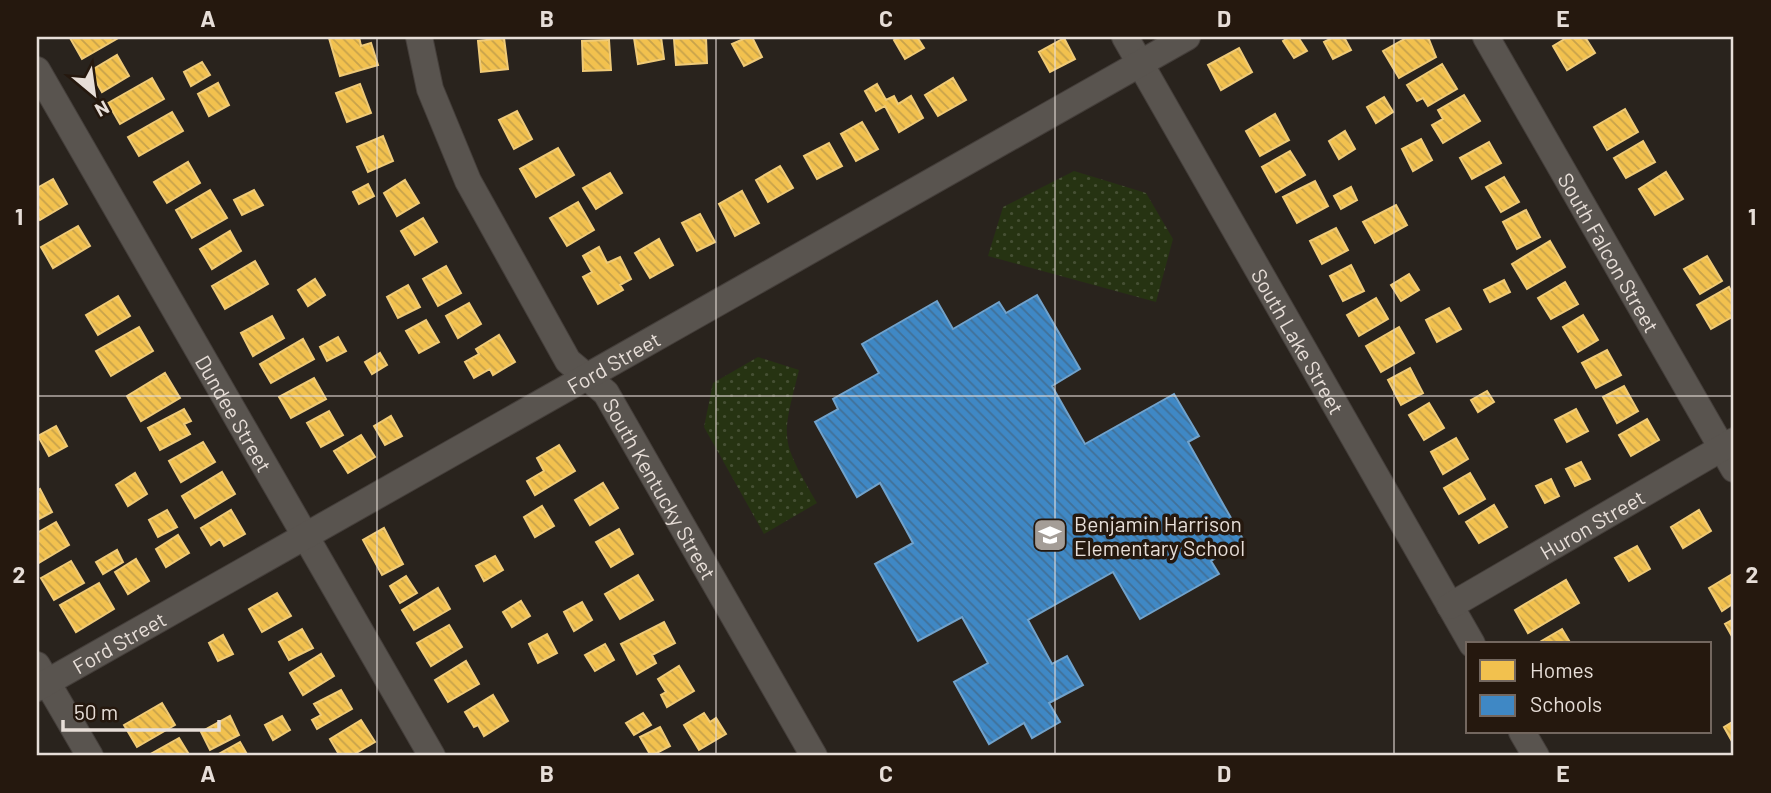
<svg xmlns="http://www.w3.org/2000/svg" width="1771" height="793" viewBox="0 0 1771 793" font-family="Barlow,sans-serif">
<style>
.green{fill:url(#green-dots)}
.homes{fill:url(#homes-back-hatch);stroke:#efca77;stroke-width:2}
.schools{fill:url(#schools-back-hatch);stroke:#71a2cb;stroke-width:2}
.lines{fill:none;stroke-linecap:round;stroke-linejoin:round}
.minor-casing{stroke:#443e3a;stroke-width:28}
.minor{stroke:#59544f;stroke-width:26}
.grid{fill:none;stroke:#e7ded8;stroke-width:2;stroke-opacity:0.55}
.labels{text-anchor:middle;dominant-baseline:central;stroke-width:7;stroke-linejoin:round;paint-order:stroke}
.street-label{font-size:21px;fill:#e7ded8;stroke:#25180e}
.poi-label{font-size:21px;fill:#e7ded8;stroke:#25180e;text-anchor:start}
.neatline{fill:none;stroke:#e7ded8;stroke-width:2.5}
.grid-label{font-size:23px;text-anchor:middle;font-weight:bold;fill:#e7ded8}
</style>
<defs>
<pattern id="green-dots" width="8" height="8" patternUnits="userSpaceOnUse" patternTransform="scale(1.75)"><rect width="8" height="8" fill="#263312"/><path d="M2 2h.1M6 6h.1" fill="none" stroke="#465034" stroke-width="1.8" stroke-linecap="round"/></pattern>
<pattern id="homes-back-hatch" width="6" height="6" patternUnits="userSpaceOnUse" patternTransform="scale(1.75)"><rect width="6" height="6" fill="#f2c14e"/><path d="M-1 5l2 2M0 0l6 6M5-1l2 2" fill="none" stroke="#c7a24b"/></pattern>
<pattern id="schools-back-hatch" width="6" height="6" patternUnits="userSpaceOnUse" patternTransform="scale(1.75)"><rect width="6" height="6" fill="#3f88c5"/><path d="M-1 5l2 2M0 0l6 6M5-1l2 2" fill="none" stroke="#417097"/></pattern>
</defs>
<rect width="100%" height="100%" fill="#29231d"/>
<!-- green -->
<path class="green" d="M 1074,171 L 1146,193 L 1173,239 L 1156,302 L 988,256 L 1003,207 Z
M 758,357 L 799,370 C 781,442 780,438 817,503 L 764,534 L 704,427 L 713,383 Z"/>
<!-- homes -->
<path class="homes" d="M 72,37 L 120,37 L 82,59 L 70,38 Z
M 359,37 L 361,46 L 371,43 L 378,65 L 340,76 L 329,38 Z
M 661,37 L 664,59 L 638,64 L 634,38 Z
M 706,37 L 707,63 L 676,65 L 674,39 Z
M 748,37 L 752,37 L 762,57 L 744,66 L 732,44 Z
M 899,37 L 917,37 L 924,48 L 905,59 L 894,40 Z
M 1289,37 L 1298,37 L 1307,51 L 1294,58 L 1283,41 Z
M 1334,37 L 1344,37 L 1351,50 L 1333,59 L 1324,42 Z
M 1408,37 L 1428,37 L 1436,57 L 1399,78 L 1383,51 Z
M 1568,37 L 1585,37 L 1595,53 L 1567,70 L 1553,46 Z
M 504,38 L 508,69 L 481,72 L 478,41 Z
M 1064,38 L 1075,59 L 1050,72 L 1039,52 Z
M 609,40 L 611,70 L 583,71 L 582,41 Z
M 1239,48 L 1252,72 L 1221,90 L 1208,65 Z
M 117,55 L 129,76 L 102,92 L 90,71 Z
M 202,62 L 210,75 L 191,86 L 184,72 Z
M 1442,64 L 1457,89 L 1428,106 L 1423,98 L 1417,101 L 1407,85 Z
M 152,78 L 164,99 L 120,124 L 108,103 Z
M 953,78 L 966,100 L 938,116 L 925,95 Z
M 218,83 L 229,105 L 209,116 L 198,94 Z
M 360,84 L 371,113 L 347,122 L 336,93 Z
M 877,84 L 886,100 L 894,96 L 898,104 L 911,96 L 923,118 L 899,132 L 885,106 L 876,111 L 865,91 Z
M 1464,95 L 1480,121 L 1443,143 L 1432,125 L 1443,119 L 1438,110 Z
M 1384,97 L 1393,112 L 1376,123 L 1367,107 Z
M 1625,109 L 1638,132 L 1607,150 L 1594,127 Z
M 517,111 L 532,139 L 514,149 L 499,120 Z
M 172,112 L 183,131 L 139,156 L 128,137 Z
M 1275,114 L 1289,140 L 1260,156 L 1246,131 Z
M 862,122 L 878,149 L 856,161 L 841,134 Z
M 1345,131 L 1355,149 L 1339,159 L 1329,141 Z
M 383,136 L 393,161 L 368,172 L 357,147 Z
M 1421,139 L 1432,160 L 1413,171 L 1402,149 Z
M 1643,141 L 1655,162 L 1626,178 L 1614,158 Z
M 1489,142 L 1501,163 L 1472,179 L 1460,158 Z
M 829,143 L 842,166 L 817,179 L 804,156 Z
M 558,148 L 574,175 L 536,197 L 520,169 Z
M 1290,151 L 1305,175 L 1276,192 L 1262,167 Z
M 188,162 L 200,183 L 167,203 L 154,182 Z
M 780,166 L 793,188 L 768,202 L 756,180 Z
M 1666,172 L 1683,199 L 1655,215 L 1639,189 Z
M 610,173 L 622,193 L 596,209 L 583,188 Z
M 1504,177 L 1519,202 L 1501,212 L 1486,187 Z
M 53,179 L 67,204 L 40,220 L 37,215 L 37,188 Z
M 405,180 L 419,203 L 397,216 L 384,193 Z
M 1315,181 L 1328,206 L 1297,223 L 1283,197 Z
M 368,184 L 374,196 L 359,204 L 353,192 Z
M 1351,187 L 1357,200 L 1341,209 L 1334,196 Z
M 210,190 L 227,218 L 192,238 L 176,210 Z
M 254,190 L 263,205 L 242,215 L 234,200 Z
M 742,191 L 759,223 L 735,236 L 719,204 Z
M 578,202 L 594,230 L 567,246 L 550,218 Z
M 1396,205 L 1407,225 L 1375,243 L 1363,222 Z
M 1526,210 L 1540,237 L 1517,249 L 1503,222 Z
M 700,214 L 715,242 L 697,251 L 682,223 Z
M 423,218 L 437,242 L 415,255 L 401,231 Z
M 78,226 L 90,246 L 53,268 L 41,247 Z
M 1336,228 L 1348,250 L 1322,264 L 1310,241 Z
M 230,231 L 241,251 L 212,269 L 200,249 Z
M 659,239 L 673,265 L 650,278 L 635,253 Z
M 1550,241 L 1565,267 L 1527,289 L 1512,264 Z
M 599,247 L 607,263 L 620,257 L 631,279 L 620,285 L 623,290 L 598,304 L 583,277 L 592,272 L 583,256 Z
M 1707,256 L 1722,281 L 1700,294 L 1684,269 Z
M 255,261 L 268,284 L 225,309 L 212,286 Z
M 1351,265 L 1364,291 L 1343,301 L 1330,276 Z
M 446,266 L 461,293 L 438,306 L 423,279 Z
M 1409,274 L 1419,290 L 1401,301 L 1391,285 Z
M 315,279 L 325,295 L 308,306 L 298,290 Z
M 1504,280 L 1510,292 L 1490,302 L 1484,290 Z
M 1565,282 L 1578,304 L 1551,319 L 1538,298 Z
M 408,285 L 420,307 L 398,318 L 387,297 Z
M 1729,287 L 1734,297 L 1734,316 L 1711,329 L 1697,305 Z
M 118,296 L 130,316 L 98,335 L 86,315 Z
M 1376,298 L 1388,319 L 1359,336 L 1347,315 Z
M 469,303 L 481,324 L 458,338 L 446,316 Z
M 1449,308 L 1461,329 L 1437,342 L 1426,320 Z
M 1583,315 L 1598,340 L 1578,352 L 1563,327 Z
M 272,316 L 284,338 L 253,356 L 241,333 Z
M 426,320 L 439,342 L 419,353 L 406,331 Z
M 139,327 L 153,351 L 111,376 L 96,351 Z
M 1399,327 L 1414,353 L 1381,372 L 1366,346 Z
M 499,335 L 515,362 L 493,375 L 490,369 L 474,378 L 465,362 L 479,354 L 476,349 Z
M 338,337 L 346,351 L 327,361 L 320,347 Z
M 303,339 L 314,359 L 271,383 L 260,364 Z
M 1607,350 L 1621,375 L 1596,388 L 1582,363 Z
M 380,353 L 387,365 L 372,374 L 365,362 Z
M 1410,368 L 1423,393 L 1401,405 L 1388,380 Z
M 165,373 L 180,398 L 141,421 L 127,396 Z
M 314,378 L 326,399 L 291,418 L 279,397 Z
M 1624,386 L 1638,411 L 1617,423 L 1603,397 Z
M 1487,391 L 1494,402 L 1478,412 L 1471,400 Z
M 1429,403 L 1444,428 L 1424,440 L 1409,415 Z
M 184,409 L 191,421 L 184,424 L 190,434 L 160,450 L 148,428 Z
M 1576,409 L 1588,431 L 1567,442 L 1555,420 Z
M 329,411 L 343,435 L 321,447 L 307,423 Z
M 391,416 L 402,436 L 385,445 L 374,426 Z
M 1647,419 L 1659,440 L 1631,456 L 1619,435 Z
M 56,426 L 67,446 L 49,456 L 38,436 Z
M 361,435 L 375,457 L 348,473 L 334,451 Z
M 1456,438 L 1468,459 L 1443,474 L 1431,452 Z
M 203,442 L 215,462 L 181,482 L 169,461 Z
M 559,445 L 575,471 L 535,495 L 527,481 L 544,471 L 537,458 Z
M 1581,462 L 1590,479 L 1575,486 L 1566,469 Z
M 222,472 L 235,494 L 195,518 L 182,496 Z
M 135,473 L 147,494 L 128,506 L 116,485 Z
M 1470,473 L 1485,499 L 1459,514 L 1444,488 Z
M 1551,479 L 1559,496 L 1545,503 L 1536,486 Z
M 603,483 L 618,508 L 590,525 L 575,500 Z
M 40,489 L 52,512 L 37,520 L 37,491 Z
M 1494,505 L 1507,527 L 1479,543 L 1466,522 Z
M 542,506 L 554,526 L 535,537 L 524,517 Z
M 167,510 L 177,527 L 158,537 L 149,520 Z
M 231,510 L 245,534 L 224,546 L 220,539 L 211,545 L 201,528 Z
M 1699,510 L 1711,531 L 1683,548 L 1671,527 Z
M 56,522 L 69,545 L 37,564 L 37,533 Z
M 384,528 L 403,564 L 382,575 L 363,540 Z
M 619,529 L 633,554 L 611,567 L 596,542 Z
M 178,535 L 189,553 L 166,567 L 156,549 Z
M 1637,546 L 1650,569 L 1629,581 L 1615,558 Z
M 117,550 L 123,562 L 103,574 L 96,562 Z
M 495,556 L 503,570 L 484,581 L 476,566 Z
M 136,559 L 149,581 L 128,594 L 115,572 Z
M 71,561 L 84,583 L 54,600 L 41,578 Z
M 1734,573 L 1734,603 L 1722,611 L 1709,588 Z
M 638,575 L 653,600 L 620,619 L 605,594 Z
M 406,576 L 417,593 L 400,603 L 390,586 Z
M 1566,580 L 1579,603 L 1528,633 L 1515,610 Z
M 99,583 L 114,609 L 76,632 L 60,605 Z
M 438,588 L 450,609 L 414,630 L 402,610 Z
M 277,593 L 291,616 L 262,632 L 249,609 Z
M 521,601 L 530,616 L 512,627 L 503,612 Z
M 582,602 L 592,620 L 574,631 L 564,612 Z
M 1734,619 L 1734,640 L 1725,624 Z
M 664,622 L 675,643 L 652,655 L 656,663 L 637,674 L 621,644 Z
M 449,625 L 462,647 L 431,666 L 417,643 Z
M 302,629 L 313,648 L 289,660 L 279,642 Z
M 1562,629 L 1571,644 L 1538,644 L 1538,643 Z
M 547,634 L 557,653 L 538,663 L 529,644 Z
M 223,635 L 233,654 L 218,661 L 209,643 Z
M 605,644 L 614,660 L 595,671 L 585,655 Z
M 321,654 L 334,676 L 303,695 L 290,673 Z
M 466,661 L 479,684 L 448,702 L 435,680 Z
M 679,666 L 694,691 L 667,707 L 661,695 L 666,692 L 658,679 Z
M 341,690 L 352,709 L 317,729 L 312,720 L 321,715 L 314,704 Z
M 493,695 L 508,721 L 484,736 L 478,725 L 474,727 L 465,712 Z
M 162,703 L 175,725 L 137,747 L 124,725 Z
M 643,713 L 651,725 L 634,735 L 626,723 Z
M 704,713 L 710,722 L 716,718 L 726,734 L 699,750 L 684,725 Z
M 230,716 L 239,735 L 210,750 L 201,732 Z
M 282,716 L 290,730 L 273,740 L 265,725 Z
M 361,720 L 375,742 L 351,756 L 340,756 L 330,739 Z
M 1734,721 L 1734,742 L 1733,743 L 1724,727 Z
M 660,727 L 670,746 L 651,756 L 640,737 Z
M 179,738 L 190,756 L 147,756 Z
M 240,742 L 248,756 L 215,756 Z"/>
<!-- schools -->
<path class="schools" d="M 1037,295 L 1080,369 L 1052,386 L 1085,444 L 1174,394 L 1199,436 L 1188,442 L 1244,541 L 1211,561 L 1219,574 L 1140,619 L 1113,572 L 1028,620 L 1052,664 L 1067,656 L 1083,685 L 1049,703 L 1060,722 L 1032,738 L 1024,723 L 989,744 L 954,682 L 988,663 L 962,617 L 918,641 L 875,564 L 913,543 L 906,530 L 880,483 L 857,497 L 815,422 L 838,409 L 833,399 L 879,373 L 862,344 L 937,301 L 953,329 L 999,302 L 1006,313 Z"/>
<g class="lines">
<!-- minor casing -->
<g class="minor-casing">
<g id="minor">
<path id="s1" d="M 419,37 L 430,89 L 468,181 L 568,361 L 606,393 L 814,756"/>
<path id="s2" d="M 1125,37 L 1472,644"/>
<path id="s3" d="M 1486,37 L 1734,469"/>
<path id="s4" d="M 37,70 L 432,756"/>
<path id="s5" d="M 1450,606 L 1734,441"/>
<path d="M 37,665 L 90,756"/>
<path id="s6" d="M 37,688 L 1187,37"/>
<path d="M 1522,732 L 1536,756"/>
</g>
</g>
<!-- minor -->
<use href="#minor" class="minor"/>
</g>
<!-- grid -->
<path class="grid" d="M 377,37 L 377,756M 716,37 L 716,756M 1055,37 L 1055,756M 1394,37 L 1394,756M 37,396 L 1734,396"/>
<!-- icons -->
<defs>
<g id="school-square" transform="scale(1.75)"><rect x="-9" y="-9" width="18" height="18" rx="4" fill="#a49d97" stroke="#25180e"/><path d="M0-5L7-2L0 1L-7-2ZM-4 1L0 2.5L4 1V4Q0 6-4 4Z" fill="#fff"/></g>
</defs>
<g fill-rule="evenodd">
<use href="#school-square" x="1050" y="535"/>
</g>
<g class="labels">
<!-- street labels -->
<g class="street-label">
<text stroke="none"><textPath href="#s3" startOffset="248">South Falcon Street</textPath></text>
<text stroke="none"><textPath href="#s2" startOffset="350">South Lake Street</textPath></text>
<text stroke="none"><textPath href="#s6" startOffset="662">Ford Street</textPath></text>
<text stroke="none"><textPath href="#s4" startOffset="396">Dundee Street</textPath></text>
<text stroke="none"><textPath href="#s1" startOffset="518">South Kentucky Street</textPath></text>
<text stroke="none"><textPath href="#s5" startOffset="164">Huron Street</textPath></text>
<text stroke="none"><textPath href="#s6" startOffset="94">Ford Street</textPath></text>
</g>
<!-- poi labels -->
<g class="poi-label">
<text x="1074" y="523">Benjamin Harrison<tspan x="1074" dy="24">Elementary School</tspan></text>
</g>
</g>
<!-- border -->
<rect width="1771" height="793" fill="none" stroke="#25180e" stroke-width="77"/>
<!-- legend -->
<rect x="1466" y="642" width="245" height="91" fill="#25180e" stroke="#73675f" stroke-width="2"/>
<rect x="1480" y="660" width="35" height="21" fill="#f2c14e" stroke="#73675f" stroke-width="2"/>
<text x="1530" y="678" font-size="21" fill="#e7ded8">Homes</text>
<rect x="1480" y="695" width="35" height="21" fill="#3f88c5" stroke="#73675f" stroke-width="2"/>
<text x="1530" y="712" font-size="21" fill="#e7ded8">Schools</text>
<!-- north arrow -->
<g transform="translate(94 94) rotate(151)" stroke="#25180e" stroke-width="5" paint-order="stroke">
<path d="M0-5L12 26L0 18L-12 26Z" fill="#e7ded8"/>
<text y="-10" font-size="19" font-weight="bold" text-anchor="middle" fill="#e7ded8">N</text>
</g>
<!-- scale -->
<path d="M63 720v10h156v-10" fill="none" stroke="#e7ded8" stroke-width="3.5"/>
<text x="74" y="720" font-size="21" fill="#e7ded8" stroke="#25180e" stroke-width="5" paint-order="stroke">50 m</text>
<rect x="38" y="38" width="1694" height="716" class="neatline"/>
<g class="grid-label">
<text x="208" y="27">A</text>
<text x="547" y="27">B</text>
<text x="886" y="27">C</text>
<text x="1224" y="27">D</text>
<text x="1563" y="27">E</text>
<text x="19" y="225">1</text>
<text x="1752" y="225">1</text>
<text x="19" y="583">2</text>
<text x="1752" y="583">2</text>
<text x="208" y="782">A</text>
<text x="547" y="782">B</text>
<text x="886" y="782">C</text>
<text x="1224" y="782">D</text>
<text x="1563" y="782">E</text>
</g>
</svg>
